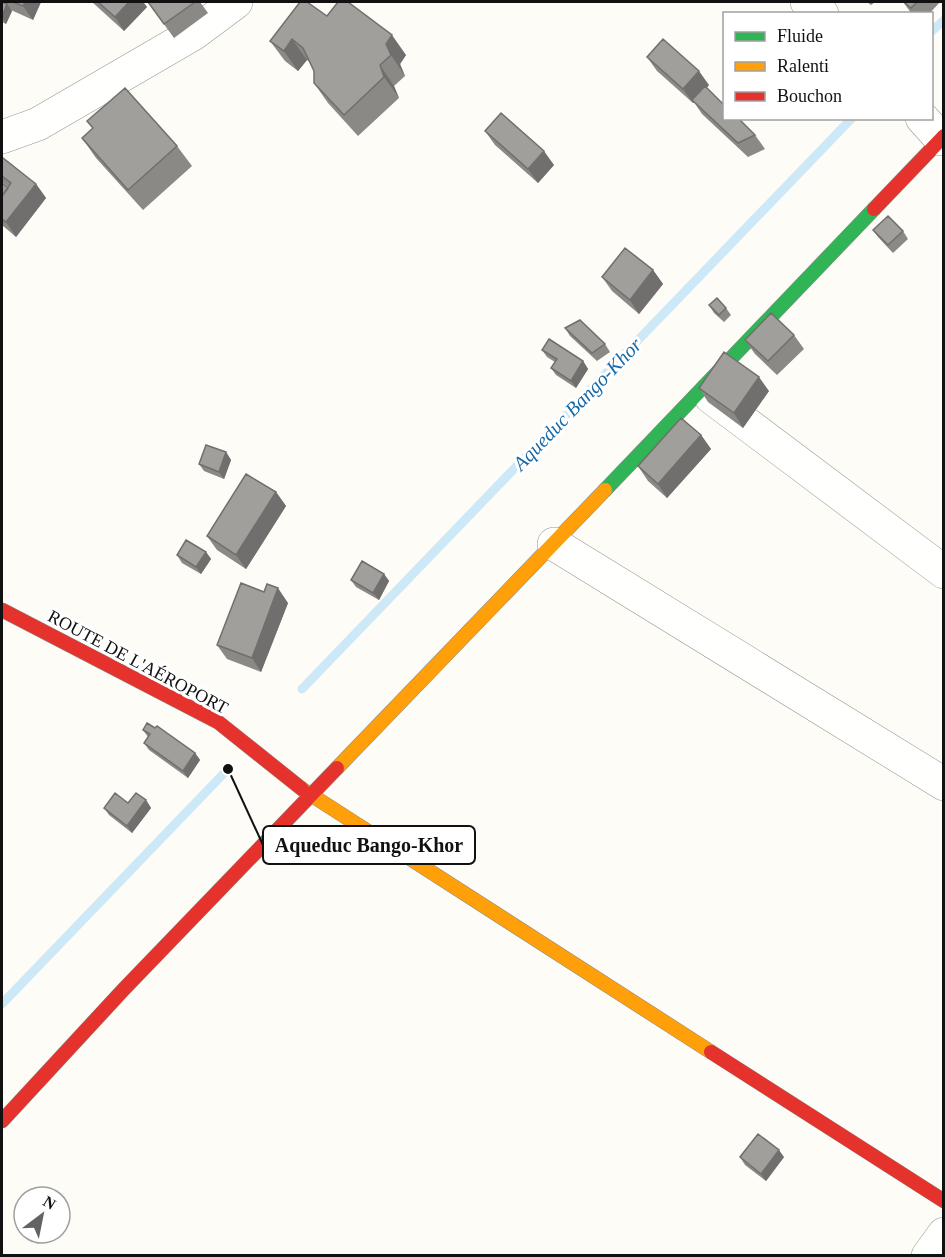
<svg xmlns="http://www.w3.org/2000/svg" width="945" height="1257" viewBox="0 0 945 1257" font-family="Georgia,serif">
<style>
.lines{fill:none;stroke-linecap:round;stroke-linejoin:round}
.stream{stroke:#cde8f7;stroke-width:9}
.street-casing{stroke:#979795;stroke-width:34}
.fast-casing{stroke:#8e8d8b;stroke-width:15}
.slow-casing{stroke:#8e8d8b;stroke-width:15}
.jam-casing{stroke:#8e8d8b;stroke-width:15}
.street{stroke:#fffffe;stroke-width:33}
.fast{stroke:#30b455;stroke-width:14}
.slow{stroke:#ff9f0a;stroke-width:14}
.jam{stroke:#e5322d;stroke-width:14}
.wall{fill:#8a8986}
.shaded-wall{fill:#716f6d}
.building{fill:#a19f9c;stroke:#716f6d;stroke-width:1.5}
.labels{text-anchor:middle;dominant-baseline:central;stroke-width:6;stroke-linejoin:round;paint-order:stroke}
.street-label{font-size:18px;fill:#111;stroke:#fff}
.water-label{font-size:20px;font-style:italic;fill:#1768a6;stroke:#fff}
.leader{fill:none;stroke:#111;stroke-width:2}
.callout-dot{fill:#111;stroke:#fff;stroke-width:2}
.callout{fill:#fff;stroke:#111;stroke-width:2}
.callout-label{font-size:20px;text-anchor:middle;font-weight:bold;fill:#111}
</style>
<rect width="100%" height="100%" fill="#fdfcf7"/>
<g class="lines">
<!-- stream -->
<path class="stream" d="M 932,31 L 944,20
M 302,689 L 852,118
M 2,1004 L 228,769"/>
<!-- street casing -->
<g class="street-casing">
<path id="street" d="M 807,2 L 822,14
M 922,118 L 941,139
M 2,137 L 38,124 L 193,34 L 236,2
M 711,397 L 944,572
M 554,544 L 944,784
M 928,1256 L 944,1234"/>
</g>
<!-- fast casing -->
<g class="fast-casing">
<path id="fast" d="M 605,490 L 874,209"/>
</g>
<!-- slow casing -->
<g class="slow-casing">
<path id="slow" d="M 337,768 L 605,490
M 302,789 L 711,1052"/>
</g>
<!-- jam casing -->
<g class="jam-casing">
<path id="jam" d="M 874,209 L 944,136
M 2,610 L 218,722 L 302,789
M 711,1052 L 944,1201
M 2,1121 L 123,990 L 337,768"/>
</g>
<!-- street -->
<use href="#street" class="street"/>
<!-- fast -->
<use href="#fast" class="fast"/>
<!-- slow -->
<use href="#slow" class="slow"/>
<!-- jam -->
<use href="#jam" class="jam"/>
</g>
<!-- wall -->
<path class="wall" d="M 2,2 L 5,3 L 3,2 L 41,2 L 33,20 L 11,10 L 12,11 L 6,24 L 2,22 Z
M 92,2 L 143,2 L 147,7 L 124,31 Z
M 148,2 L 200,2 L 208,13 L 174,38 Z
M 867,2 L 875,2 L 871,5 Z
M 903,2 L 940,2 L 929,14 L 912,14 Z
M 327,16 L 406,55 L 400,64 L 405,76 L 394,86 L 399,98 L 358,136 L 328,103 L 314,83 L 314,71 L 310,62 L 307,60 L 298,71 L 285,61 L 270,41 Z
M 647,57 L 709,85 L 706,88 L 755,135 L 765,149 L 748,157 L 702,114 L 694,102 L 693,103 L 657,71 Z
M 87,121 L 177,146 L 192,166 L 143,210 L 96,158 L 82,138 L 93,128 Z
M 485,131 L 554,165 L 538,183 L 495,145 Z
M 2,158 L 36,184 L 46,198 L 16,237 L 2,225 L 2,184 L 8,188 L 8,187 L 2,182 Z
M 873,230 L 903,231 L 908,239 L 893,253 L 878,237 Z
M 653,270 L 663,284 L 639,314 L 612,291 L 602,277 Z
M 709,305 L 726,308 L 731,315 L 724,322 L 714,313 Z
M 565,328 L 605,344 L 610,352 L 597,361 L 570,336 Z
M 794,335 L 804,349 L 777,375 L 755,354 L 745,340 Z
M 542,350 L 583,361 L 588,369 L 576,388 L 556,375 L 551,368 L 555,362 L 547,357 Z
M 699,388 L 769,391 L 743,428 L 708,402 Z
M 701,435 L 711,449 L 667,498 L 648,481 L 638,466 Z
M 226,452 L 231,460 L 224,479 L 204,471 L 199,464 Z
M 276,492 L 286,506 L 246,569 L 217,550 L 207,536 Z
M 206,552 L 211,559 L 201,574 L 182,563 L 177,555 Z
M 384,574 L 389,581 L 379,600 L 356,587 L 351,580 Z
M 264,592 L 288,603 L 261,672 L 227,659 L 217,645 Z
M 143,730 L 195,753 L 200,760 L 188,778 L 149,750 L 144,743 L 148,737 Z
M 146,800 L 151,808 L 132,833 L 109,815 L 104,808 Z
M 740,1157 L 784,1157 L 766,1181 L 745,1165 Z"/>
<!-- shaded-wall -->
<path class="shaded-wall" d="M 25,2 L 41,2 L 33,20 L 23,6 Z
M 129,2 L 143,2 L 147,7 L 124,31 L 115,17 Z
M 7,4 L 12,11 L 6,24 L 2,16 Z
M 392,35 L 406,55 L 400,64 L 405,76 L 391,55 L 386,44 Z
M 292,39 L 307,60 L 298,71 L 284,51 Z
M 380,65 L 394,86 L 399,98 L 384,77 Z
M 699,71 L 709,85 L 693,103 L 683,89 Z
M 544,151 L 554,165 L 538,183 L 528,169 Z
M 36,184 L 46,198 L 16,237 L 6,222 Z
M 653,270 L 663,284 L 639,314 L 630,300 Z
M 583,361 L 588,369 L 576,388 L 571,381 Z
M 759,377 L 769,391 L 743,428 L 734,413 Z
M 701,435 L 711,449 L 667,498 L 658,484 Z
M 226,452 L 231,460 L 224,479 L 219,472 Z
M 276,492 L 286,506 L 246,569 L 236,555 Z
M 206,552 L 211,559 L 201,574 L 196,567 Z
M 384,574 L 389,581 L 379,600 L 373,593 Z
M 278,588 L 288,603 L 261,672 L 252,658 Z
M 195,753 L 200,760 L 188,778 L 183,771 Z
M 146,800 L 151,808 L 132,833 L 127,826 Z
M 779,1150 L 784,1157 L 766,1181 L 761,1174 Z"/>
<!-- building -->
<path class="building" d="M 2,2 L 7,4 L 2,16 Z
M 13,2 L 25,2 L 23,6 Z
M 98,2 L 129,2 L 115,17 Z
M 148,2 L 195,2 L 164,24 Z
M 300,2 L 307,2 L 327,16 L 338,2 L 348,2 L 392,35 L 386,44 L 391,55 L 380,65 L 384,77 L 344,115 L 314,83 L 314,71 L 303,48 L 292,39 L 284,51 L 270,41 Z
M 904,2 L 917,2 L 911,8 Z
M 663,39 L 699,71 L 683,89 L 647,57 Z
M 705,86 L 724,105 L 724,118 L 738,118 L 755,135 L 738,143 L 692,100 Z
M 125,88 L 177,146 L 128,190 L 82,138 L 93,128 L 87,121 Z
M 501,113 L 544,151 L 528,169 L 485,131 Z
M 2,158 L 3,158 L 36,184 L 6,222 L 2,219 L 2,196 L 11,183 L 2,176 Z
M 2,183 L 8,188 L 2,196 Z
M 888,216 L 903,231 L 888,245 L 873,230 Z
M 625,248 L 653,270 L 630,300 L 602,277 Z
M 717,298 L 726,308 L 719,315 L 709,305 Z
M 771,313 L 794,335 L 768,361 L 745,340 Z
M 580,320 L 605,344 L 592,353 L 565,328 Z
M 549,339 L 583,361 L 571,381 L 551,368 L 557,359 L 542,350 Z
M 724,352 L 759,377 L 734,413 L 699,388 Z
M 681,418 L 701,435 L 658,484 L 638,466 Z
M 206,445 L 226,452 L 219,472 L 199,464 Z
M 246,474 L 276,492 L 236,555 L 207,536 Z
M 186,540 L 206,552 L 196,567 L 177,555 Z
M 362,561 L 384,574 L 373,593 L 351,580 Z
M 241,583 L 264,592 L 267,584 L 278,588 L 252,658 L 217,645 Z
M 147,723 L 155,728 L 157,726 L 195,753 L 183,771 L 144,743 L 150,734 L 143,730 Z
M 115,793 L 128,803 L 136,793 L 146,800 L 127,826 L 104,808 Z
M 758,1134 L 779,1150 L 761,1174 L 740,1157 Z"/>
<g class="labels">
<!-- street labels -->
<g class="street-label">
<text transform="translate(138 662) rotate(28)">ROUTE DE L'AÉROPORT</text>
</g>
<!-- water labels -->
<g class="water-label">
<text transform="translate(577 404) rotate(-46)">Aqueduc Bango-Khor</text>
</g>
</g>
<!-- callouts -->
<path class="leader" d="M228 769L263 845"/>
<circle class="callout-dot" cx="228" cy="769" r="6"/>
<rect class="callout" x="263" y="826" width="212" height="38" rx="6"/>
<g class="callout-label">
<text x="369" y="852">Aqueduc Bango-Khor</text>
</g>
<!-- border -->
<rect width="945" height="1257" fill="none" stroke="#111111" stroke-width="6"/>
<!-- legend -->
<rect x="723" y="12" width="210" height="108" fill="#ffffff" stroke="#a0a0a0" stroke-width="1.5"/>
<rect x="735" y="32" width="30" height="9" fill="#30b455" stroke="#a0a0a0" stroke-width="1.5"/>
<text x="777" y="42" font-size="18" fill="#111111">Fluide</text>
<rect x="735" y="62" width="30" height="9" fill="#ff9f0a" stroke="#a0a0a0" stroke-width="1.5"/>
<text x="777" y="72" font-size="18" fill="#111111">Ralenti</text>
<rect x="735" y="92" width="30" height="9" fill="#e5322d" stroke="#a0a0a0" stroke-width="1.5"/>
<text x="777" y="102" font-size="18" fill="#111111">Bouchon</text>
<!-- north arrow -->
<g transform="translate(42 1215) rotate(32)"><circle r="28" fill="#ffffff" stroke="#a0a0a0" stroke-width="1.5"/>
<path d="M0-4.5L10 22L0 15L-10 22Z" fill="#646362"/>
<text y="-9" font-size="16" font-weight="bold" text-anchor="middle" fill="#111111">N</text>
</g>
</svg>
